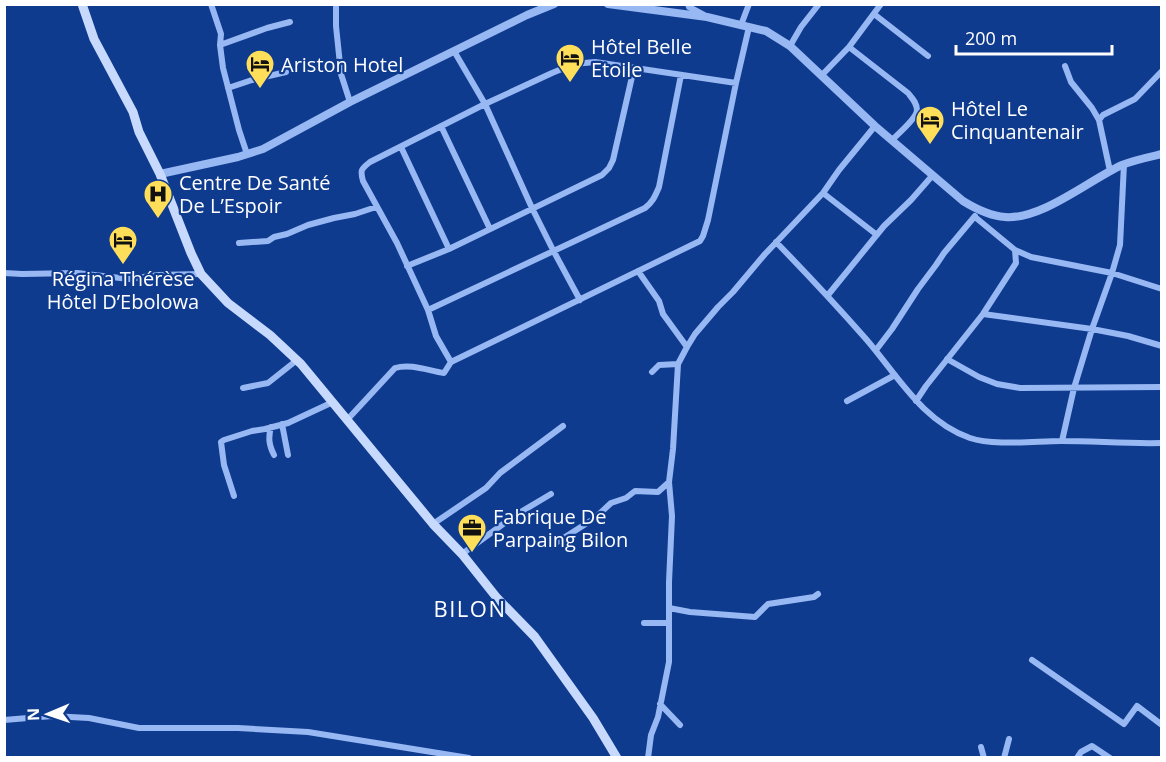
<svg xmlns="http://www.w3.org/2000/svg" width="1166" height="762" viewBox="0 0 1166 762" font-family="'Open Sans',sans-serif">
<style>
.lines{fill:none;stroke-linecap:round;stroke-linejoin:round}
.minor{stroke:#98b8f3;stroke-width:6}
.tertiary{stroke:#98b8f3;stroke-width:8}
.secondary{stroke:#c7d9fd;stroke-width:9}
.labels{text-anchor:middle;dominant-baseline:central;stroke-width:4.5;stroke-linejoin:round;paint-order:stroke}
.poi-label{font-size:20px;fill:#fff;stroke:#0f3b8f;text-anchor:start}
.quarter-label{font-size:22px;letter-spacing:1.5px;fill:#fff;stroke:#0f3b8f}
</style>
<rect width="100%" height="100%" fill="#0f3b8f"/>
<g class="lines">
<!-- minor -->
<path class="minor" d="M 211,4 L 221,34 L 220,45 L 223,68 L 239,130 L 247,154
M 336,4 L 336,26 L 341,74 L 350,102
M 688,4 L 689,7 L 704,15
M 874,14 L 928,56
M 741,25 L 749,4
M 220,45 L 267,28 L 290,22
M 790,46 L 801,27 L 819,4
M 849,47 L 908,93 C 912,98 917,103 917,110 C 917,118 898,134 892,140
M 454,51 L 485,104 L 532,208 L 553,250 L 580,300
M 1065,66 L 1071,82 L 1092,108 L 1099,120 L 1110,171
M 821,76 L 849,47 L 881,4
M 228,88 L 252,80 L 286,72
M 1099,120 L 1103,115 L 1135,99 L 1162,71
M 441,126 L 490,229
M 401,147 L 449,249
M 823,193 L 877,235
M 975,217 L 1015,250 L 1031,257 L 1112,273 L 1162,289
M 776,242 C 807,274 837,306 866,339 C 898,376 922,421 970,438 C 993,446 1036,441 1061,441 C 1095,441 1128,444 1162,443
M 239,243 L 268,241 L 274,237 L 287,234 L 308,225 L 334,218 L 355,214 L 376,207
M 407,266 L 449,249 L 602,175 L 609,168 L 613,160 L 634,68
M 638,271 L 659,301 L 663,314 L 687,347
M 4,273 L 22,274 L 77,273 L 129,279 L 158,275 L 201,274
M 828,295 L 884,226 L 911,200 L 932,176
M 428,310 L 645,208 C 653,202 655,196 659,187 L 681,75
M 983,314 L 1092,329 L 1128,336 L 1162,346
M 876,350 L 892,329 L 918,289 L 936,265 L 944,253 L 975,216
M 947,359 L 979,377 L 997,384 L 1020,388 L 1162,387
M 451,362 L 436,336 L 428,310 L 397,243 L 363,181 C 360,170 361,169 370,162 L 485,104 L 552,73 L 574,64 L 595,62 L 736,83
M 652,372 L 659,365 L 678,364
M 243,388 L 268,383 L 297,360
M 847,401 L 895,375
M 916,401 L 926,386 L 983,314 L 1016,263 L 1015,250
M 347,420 L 395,368 C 411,363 429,371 444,373 L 451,362 L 700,241 L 703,236 L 708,220 L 736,83 L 749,27
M 282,424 L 288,455
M 271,427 C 268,438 269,445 274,455
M 1062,441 L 1074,388 L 1092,329 L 1112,273 L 1120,245 L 1124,164
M 234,496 L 224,465 L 221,442 L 224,440 L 252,431 L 265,429 L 288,423 L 333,402
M 433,524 L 486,488 L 500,473 L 563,426
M 551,546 L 595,518 L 611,503 L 626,498 L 635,491 L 658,492 L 669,482
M 462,554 L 514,516 L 551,494
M 669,608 L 690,612 L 755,617 L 768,604 L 814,597 L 818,594
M 644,623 L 669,623
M 1032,660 L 1124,724 L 1137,706 L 1162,725
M 660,704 L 680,725
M 4,720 L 52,716 L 89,718 L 139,728 L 238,728 L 308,732 L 469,758
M 981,747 L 984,758
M 648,758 L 651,735 L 658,717 L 669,662 L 669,582 L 672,516 L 669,482 L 673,449 L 678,364 L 687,347 L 695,334 L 718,307 L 733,292 L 765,254 L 823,193 L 839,170 L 875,126
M 1004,758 L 1009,739
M 1077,758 L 1081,752 L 1092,746 L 1110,758"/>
<!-- tertiary -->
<path class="tertiary" d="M 608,4 L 707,17 L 766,31 L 790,46 L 875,126 L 963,201 C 976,209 990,216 1005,217 C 1042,220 1089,180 1122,165 C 1134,160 1149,157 1162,154
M 160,174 L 238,157 L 263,149 L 350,102 L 527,15 L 554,4"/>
<!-- secondary -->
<path class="secondary" d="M 82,4 L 94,39 L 133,112 L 139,132 L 160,174 L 191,253 L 201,274 L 228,303 L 270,335 L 301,364 L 433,524 L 462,554 L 497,598 L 535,637 L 593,718 L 617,758"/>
</g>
<!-- icons -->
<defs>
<g id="hotel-pin" transform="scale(1.5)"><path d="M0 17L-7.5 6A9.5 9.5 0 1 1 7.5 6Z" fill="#ffdf5a" stroke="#0f3b8f"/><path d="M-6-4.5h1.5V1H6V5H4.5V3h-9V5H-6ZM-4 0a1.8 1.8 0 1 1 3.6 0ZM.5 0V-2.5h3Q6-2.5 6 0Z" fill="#111"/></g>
<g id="hospital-pin" transform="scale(1.5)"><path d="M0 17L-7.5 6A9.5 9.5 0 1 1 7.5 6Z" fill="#ffdf5a" stroke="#0f3b8f"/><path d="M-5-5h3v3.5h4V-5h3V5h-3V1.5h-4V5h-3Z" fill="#111"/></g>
<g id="office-pin" transform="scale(1.5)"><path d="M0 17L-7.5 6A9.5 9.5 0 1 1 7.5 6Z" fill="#ffdf5a" stroke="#0f3b8f"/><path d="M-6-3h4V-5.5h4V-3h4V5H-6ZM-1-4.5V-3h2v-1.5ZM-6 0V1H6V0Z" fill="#111"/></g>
</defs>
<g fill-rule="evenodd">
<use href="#hotel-pin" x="570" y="58"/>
<use href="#hotel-pin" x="260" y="64"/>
<use href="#hotel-pin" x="930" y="120"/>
<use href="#hospital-pin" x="158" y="194"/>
<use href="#hotel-pin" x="123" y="240"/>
<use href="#office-pin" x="472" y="528"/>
</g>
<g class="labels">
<!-- poi labels -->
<g class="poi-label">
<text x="591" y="46">Hôtel Belle<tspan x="591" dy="23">Etoile</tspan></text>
<text x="281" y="64">Ariston Hotel</text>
<text x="951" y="108">Hôtel Le<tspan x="951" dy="23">Cinquantenair</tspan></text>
<text x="179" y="182">Centre De Santé<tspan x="179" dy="23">De L’Espoir</tspan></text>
<text x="123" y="278" text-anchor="middle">Régina Thérèse<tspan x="123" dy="23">Hôtel D’Ebolowa</tspan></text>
<text x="493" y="516">Fabrique De<tspan x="493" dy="23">Parpaing Bilon</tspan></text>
</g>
<!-- quarter labels -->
<g class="quarter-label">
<text x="470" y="608">BILON</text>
</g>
</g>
<!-- border -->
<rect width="1166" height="762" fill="none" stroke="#ffffff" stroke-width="12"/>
<!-- north arrow -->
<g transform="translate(48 714) rotate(268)" stroke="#0f3b8f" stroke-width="4.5" paint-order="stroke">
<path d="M0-4.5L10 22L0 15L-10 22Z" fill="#ffffff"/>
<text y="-9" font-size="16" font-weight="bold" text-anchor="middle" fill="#ffffff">N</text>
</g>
<!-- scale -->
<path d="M956 45v9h156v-9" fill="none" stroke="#ffffff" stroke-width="3"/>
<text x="965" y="45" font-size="18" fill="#ffffff" stroke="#0f3b8f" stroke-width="4.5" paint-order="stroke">200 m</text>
</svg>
